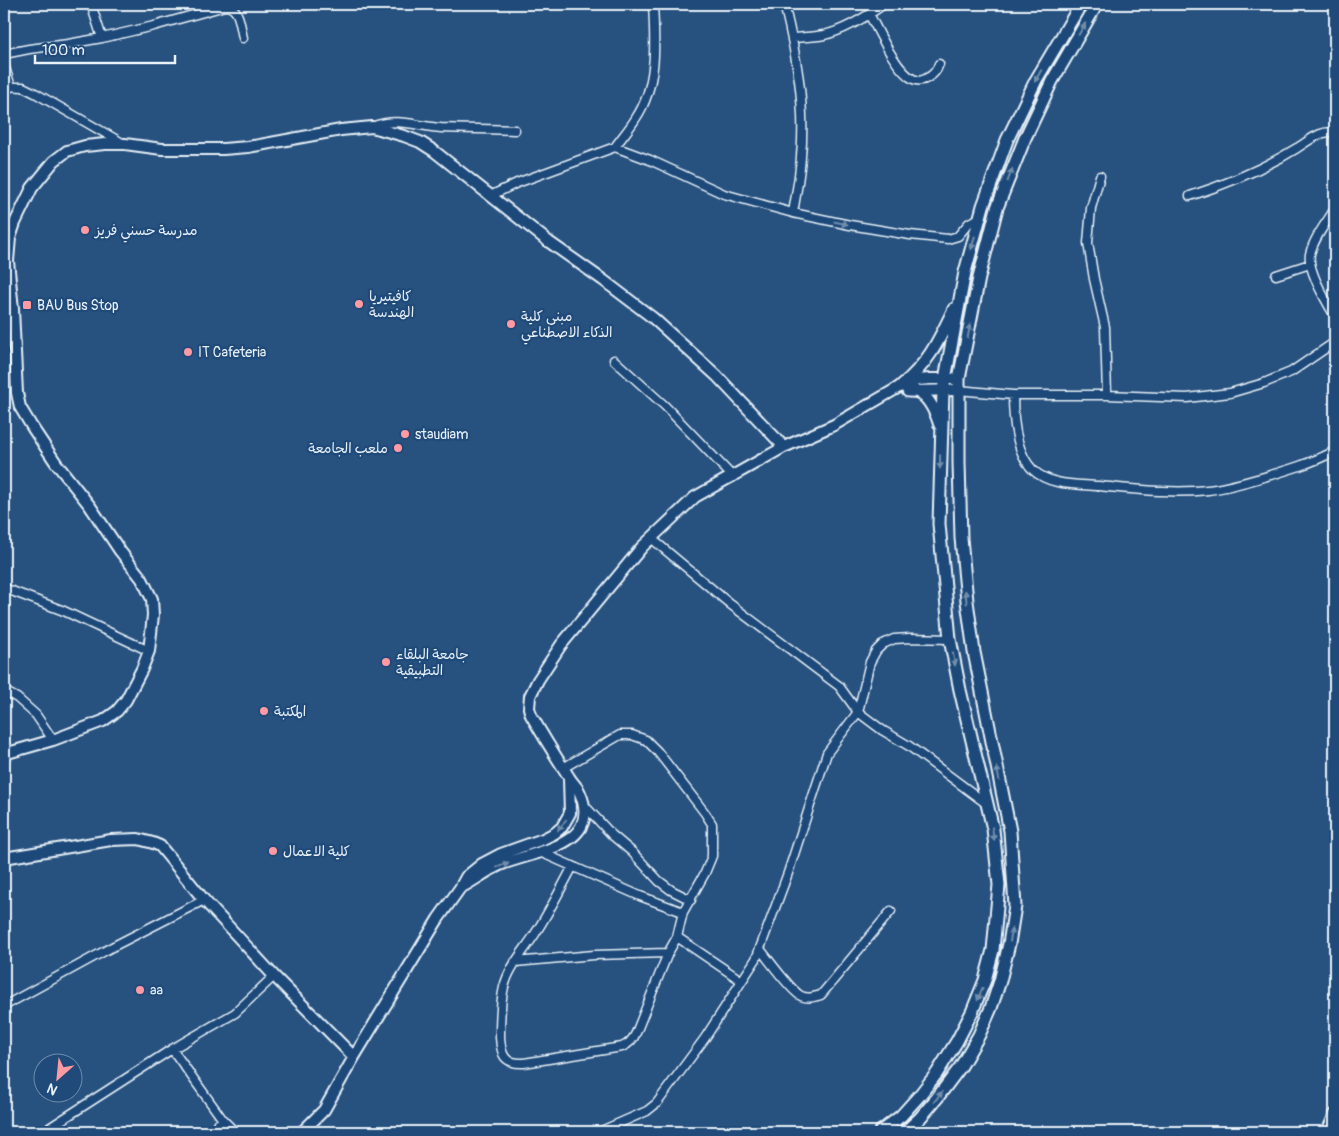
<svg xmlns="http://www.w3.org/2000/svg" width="1339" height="1136" viewBox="0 0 1339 1136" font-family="Pangolin,'Playpen Sans Arabic',sans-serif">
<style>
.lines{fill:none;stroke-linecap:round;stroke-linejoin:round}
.minor-casing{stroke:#e8f1f8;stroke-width:11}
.tertiary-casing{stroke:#e8f1f8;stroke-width:14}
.secondary-casing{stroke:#e8f1f8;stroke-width:15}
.minor{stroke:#1f4a7a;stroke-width:8}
.tertiary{stroke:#1f4a7a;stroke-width:10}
.secondary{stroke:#1f4a7a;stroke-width:11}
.oneway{fill:#6f8dac}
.poi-dot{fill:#ff9aa2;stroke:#1f4a7a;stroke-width:2}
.labels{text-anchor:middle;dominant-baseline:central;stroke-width:4.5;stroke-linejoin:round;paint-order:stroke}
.poi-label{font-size:14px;fill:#e8f1f8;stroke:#1f4a7a;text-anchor:start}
</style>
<rect width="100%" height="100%" fill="#27517f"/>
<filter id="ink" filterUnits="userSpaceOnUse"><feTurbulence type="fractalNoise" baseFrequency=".02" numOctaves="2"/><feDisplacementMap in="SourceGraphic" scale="10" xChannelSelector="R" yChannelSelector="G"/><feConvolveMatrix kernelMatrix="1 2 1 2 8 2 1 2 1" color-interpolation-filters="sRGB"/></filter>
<g filter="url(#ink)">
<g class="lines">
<!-- minor casing -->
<g class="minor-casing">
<path id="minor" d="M 784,4 C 796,53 806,105 801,156 C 800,175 796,194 793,213
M 869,14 C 878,30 896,71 913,79 C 917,81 923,81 927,78 C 934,75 937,70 939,64
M 102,38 L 154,26 L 225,6 C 240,6 240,26 243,38
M 793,38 C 803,37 814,37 824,35 C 846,30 866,17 884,4
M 4,54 L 29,49 L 68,44 L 102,38 L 91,4
M 4,64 L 11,87
M 4,86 L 23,87 L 35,93 L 124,144
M 372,127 C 397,117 415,126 441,128 C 465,129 490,129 515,130
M 615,147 C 622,137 630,128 636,118 C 658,85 655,42 653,4
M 1100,176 L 1091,208 L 1088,243 L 1094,279 L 1105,327 L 1107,395
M 490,196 L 517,183 L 615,147 L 650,160 L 724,194 L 793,213 L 850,225 L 910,235 L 948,239 L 958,236 L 969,223 L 976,220 L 979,221
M 1190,196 C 1227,184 1265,168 1297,148 C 1309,141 1321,129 1335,133
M 1335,209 C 1326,223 1314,238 1310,254 C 1307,270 1327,303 1335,316
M 1276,275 L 1310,264
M 614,360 L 665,406 L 733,477
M 958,390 L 1013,395 L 1107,395 L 1187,398 L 1230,393 L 1264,383 L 1291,372 L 1335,342
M 1013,395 C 1013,418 1016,453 1033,470 C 1050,486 1077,484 1098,486 C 1134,489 1172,494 1208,490 C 1227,488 1246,482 1264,477 C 1288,470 1312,463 1335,451
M 651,538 L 730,604 L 839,686 L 858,712 L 882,730 L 909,746 L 987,804
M 4,588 L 64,611 L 149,651
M 4,691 L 17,698 L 36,715 L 53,740
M 563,768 L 620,735 L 632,735 L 646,740 L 658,752 L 705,813 L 712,824 L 712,856 L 705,873 L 683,912 L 677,937 L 742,981
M 584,805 L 612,835 L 632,852 L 659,881 L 671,890 L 691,900
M 540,852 L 640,896 L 683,912
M 573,866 C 561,889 549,912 535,934 C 524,951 509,967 504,987 C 500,1003 500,1021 500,1037 C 501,1055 504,1064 524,1063 L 622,1047 C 629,1044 633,1040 636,1033 L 668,953 L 677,937
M 760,949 C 769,960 790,990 801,996 C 808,999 814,997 821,995 L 891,911
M 515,962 L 594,955 L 668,953
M 4,1006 L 112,947 L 204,900
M 172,1049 L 223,1120 L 235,1132
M 43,1132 L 172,1049 L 235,1013 L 274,976
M 209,1132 L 223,1120
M 599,1132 L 647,1111 L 657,1103 L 705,1038 L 756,959 L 788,873 L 827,753 L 858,712 L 870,662 L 876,651 L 883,644 L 894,639 L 910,638 L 950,639"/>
</g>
<!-- tertiary casing -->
<g class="tertiary-casing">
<path id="tertiary" d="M 914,391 L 958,390
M 4,754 L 53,740 L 103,721 L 117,711 L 126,700 L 142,669 L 149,651 L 153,615 L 152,599 L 142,579 L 120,551 L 90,506 L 56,463 L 32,427 L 20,407 L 17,393 L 13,309 L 8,261 L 10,238 L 15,223 L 32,188 L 54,161 L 67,151 L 85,146 L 105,144 L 125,144 L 162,149 L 223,149 L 248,147 L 341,130 L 372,127 L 404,136 L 420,142 L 434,151 L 549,242 L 603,280 L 653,318 L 717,376 L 784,447
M 4,858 L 111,840 L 138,839 L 153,843 L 160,846 L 204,900 L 274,976 L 354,1057
M 460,888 C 474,881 486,871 500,865 C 533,851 603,847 580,793 C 578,787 572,783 569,777 C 556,757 543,736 531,715 L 529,708 L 530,696 L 538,680 L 561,645 L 642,547 L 695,497 L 784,447 L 834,425 L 901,386 L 918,380 L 930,379 L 959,379
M 302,1132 L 324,1110 L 354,1057 L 438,919 L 460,888 L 466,877 L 482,864 L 501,854 L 543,839 L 555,833 L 562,827 L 570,813 L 569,778
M 1327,1132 L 1335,1114"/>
</g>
<!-- secondary casing -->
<g class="secondary-casing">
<path id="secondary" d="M 901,386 C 929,363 939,340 954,309
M 908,391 C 912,391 917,391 920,393 C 930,399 937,415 940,425
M 880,1132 L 901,1116 L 919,1096 L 937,1073 L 957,1041 L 972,1012 L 985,980 L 993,950 L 999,885 L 993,829 L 960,690 L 950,639 L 939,524 L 943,390 L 965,272 L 983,206 L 1007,140 L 1036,80 L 1081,4
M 905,1132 L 920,1118 L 937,1098 L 961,1066 L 979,1035 L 991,1008 L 1000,981 L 1009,944 L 1015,906 L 1010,831 L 974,652 L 967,601 L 961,538 L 959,462 L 959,379 L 979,278 L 997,208 L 1025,138 L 1052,81 L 1097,4"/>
</g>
<!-- minor -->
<use href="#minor" class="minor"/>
<!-- tertiary -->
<use href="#tertiary" class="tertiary"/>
<!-- secondary -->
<use href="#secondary" class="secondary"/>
</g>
<!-- one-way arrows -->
<defs><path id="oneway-solid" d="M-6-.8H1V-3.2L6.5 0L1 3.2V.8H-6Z" transform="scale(1.25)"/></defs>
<g class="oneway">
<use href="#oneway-solid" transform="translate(1082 29) rotate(-60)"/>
<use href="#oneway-solid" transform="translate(1038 76) rotate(119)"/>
<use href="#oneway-solid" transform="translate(1010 175) rotate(-69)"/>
<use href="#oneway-solid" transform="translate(841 223) rotate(12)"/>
<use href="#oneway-solid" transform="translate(973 243) rotate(105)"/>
<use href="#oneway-solid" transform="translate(969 331) rotate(-79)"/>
<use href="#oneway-solid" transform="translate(940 462) rotate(91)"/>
<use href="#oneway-solid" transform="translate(966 597) rotate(-96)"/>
<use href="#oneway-solid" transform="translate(954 659) rotate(80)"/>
<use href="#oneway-solid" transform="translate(998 774) rotate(-101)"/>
<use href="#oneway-solid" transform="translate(562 825) rotate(127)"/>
<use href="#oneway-solid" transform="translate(993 834) rotate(82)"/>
<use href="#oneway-solid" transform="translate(503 865) rotate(-21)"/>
<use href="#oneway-solid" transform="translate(1011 935) rotate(-82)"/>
<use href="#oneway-solid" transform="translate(980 994) rotate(112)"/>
<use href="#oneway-solid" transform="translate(938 1097) rotate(-51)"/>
</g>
</g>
<!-- markers -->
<g class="poi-dot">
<circle cx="85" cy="230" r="5"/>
<circle cx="359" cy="304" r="5"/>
<rect x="22" y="300" width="10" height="10" rx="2.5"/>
<circle cx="511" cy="324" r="5"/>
<circle cx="188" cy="352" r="5"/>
<circle cx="405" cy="434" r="5"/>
<circle cx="398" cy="448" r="5"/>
<circle cx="386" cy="662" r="5"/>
<circle cx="264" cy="711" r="5"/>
<circle cx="273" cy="851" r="5"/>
<circle cx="140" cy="990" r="5"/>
</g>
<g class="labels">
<!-- poi labels -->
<g class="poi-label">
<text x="95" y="230">مدرسة حسني فريز</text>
<text x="369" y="296">كافيتيريا<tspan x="369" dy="16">الهندسة</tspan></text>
<text x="37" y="305">BAU Bus Stop</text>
<text x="521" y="316">مبنى كلية<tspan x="521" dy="16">الذكاء الاصطناعي</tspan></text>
<text x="198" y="352">IT Cafeteria</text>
<text x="415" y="434">staudiam</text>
<text x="388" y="448" text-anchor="end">ملعب الجامعة</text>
<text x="396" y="654">جامعة البلقاء<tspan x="396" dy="16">التطبيقية</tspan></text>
<text x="274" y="711">المكتبة</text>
<text x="283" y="851">كلية الاعمال</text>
<text x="150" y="990">aa</text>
</g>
</g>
<!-- margin -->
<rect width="1339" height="1136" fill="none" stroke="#1f4a7a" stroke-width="20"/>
<rect x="10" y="10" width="1319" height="1116" fill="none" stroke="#e8f1f8" stroke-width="2" filter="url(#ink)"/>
<!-- north arrow -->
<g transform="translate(58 1078) rotate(207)"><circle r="24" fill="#1f4a7a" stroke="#6f8dac"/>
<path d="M0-4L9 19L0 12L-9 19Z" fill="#ff9aa2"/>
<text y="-8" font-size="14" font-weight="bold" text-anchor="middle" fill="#e8f1f8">N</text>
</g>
<!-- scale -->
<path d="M35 55v8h140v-8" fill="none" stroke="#e8f1f8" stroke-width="2.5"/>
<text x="42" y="55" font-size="15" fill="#e8f1f8" stroke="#1f4a7a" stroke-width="4" paint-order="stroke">100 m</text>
</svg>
